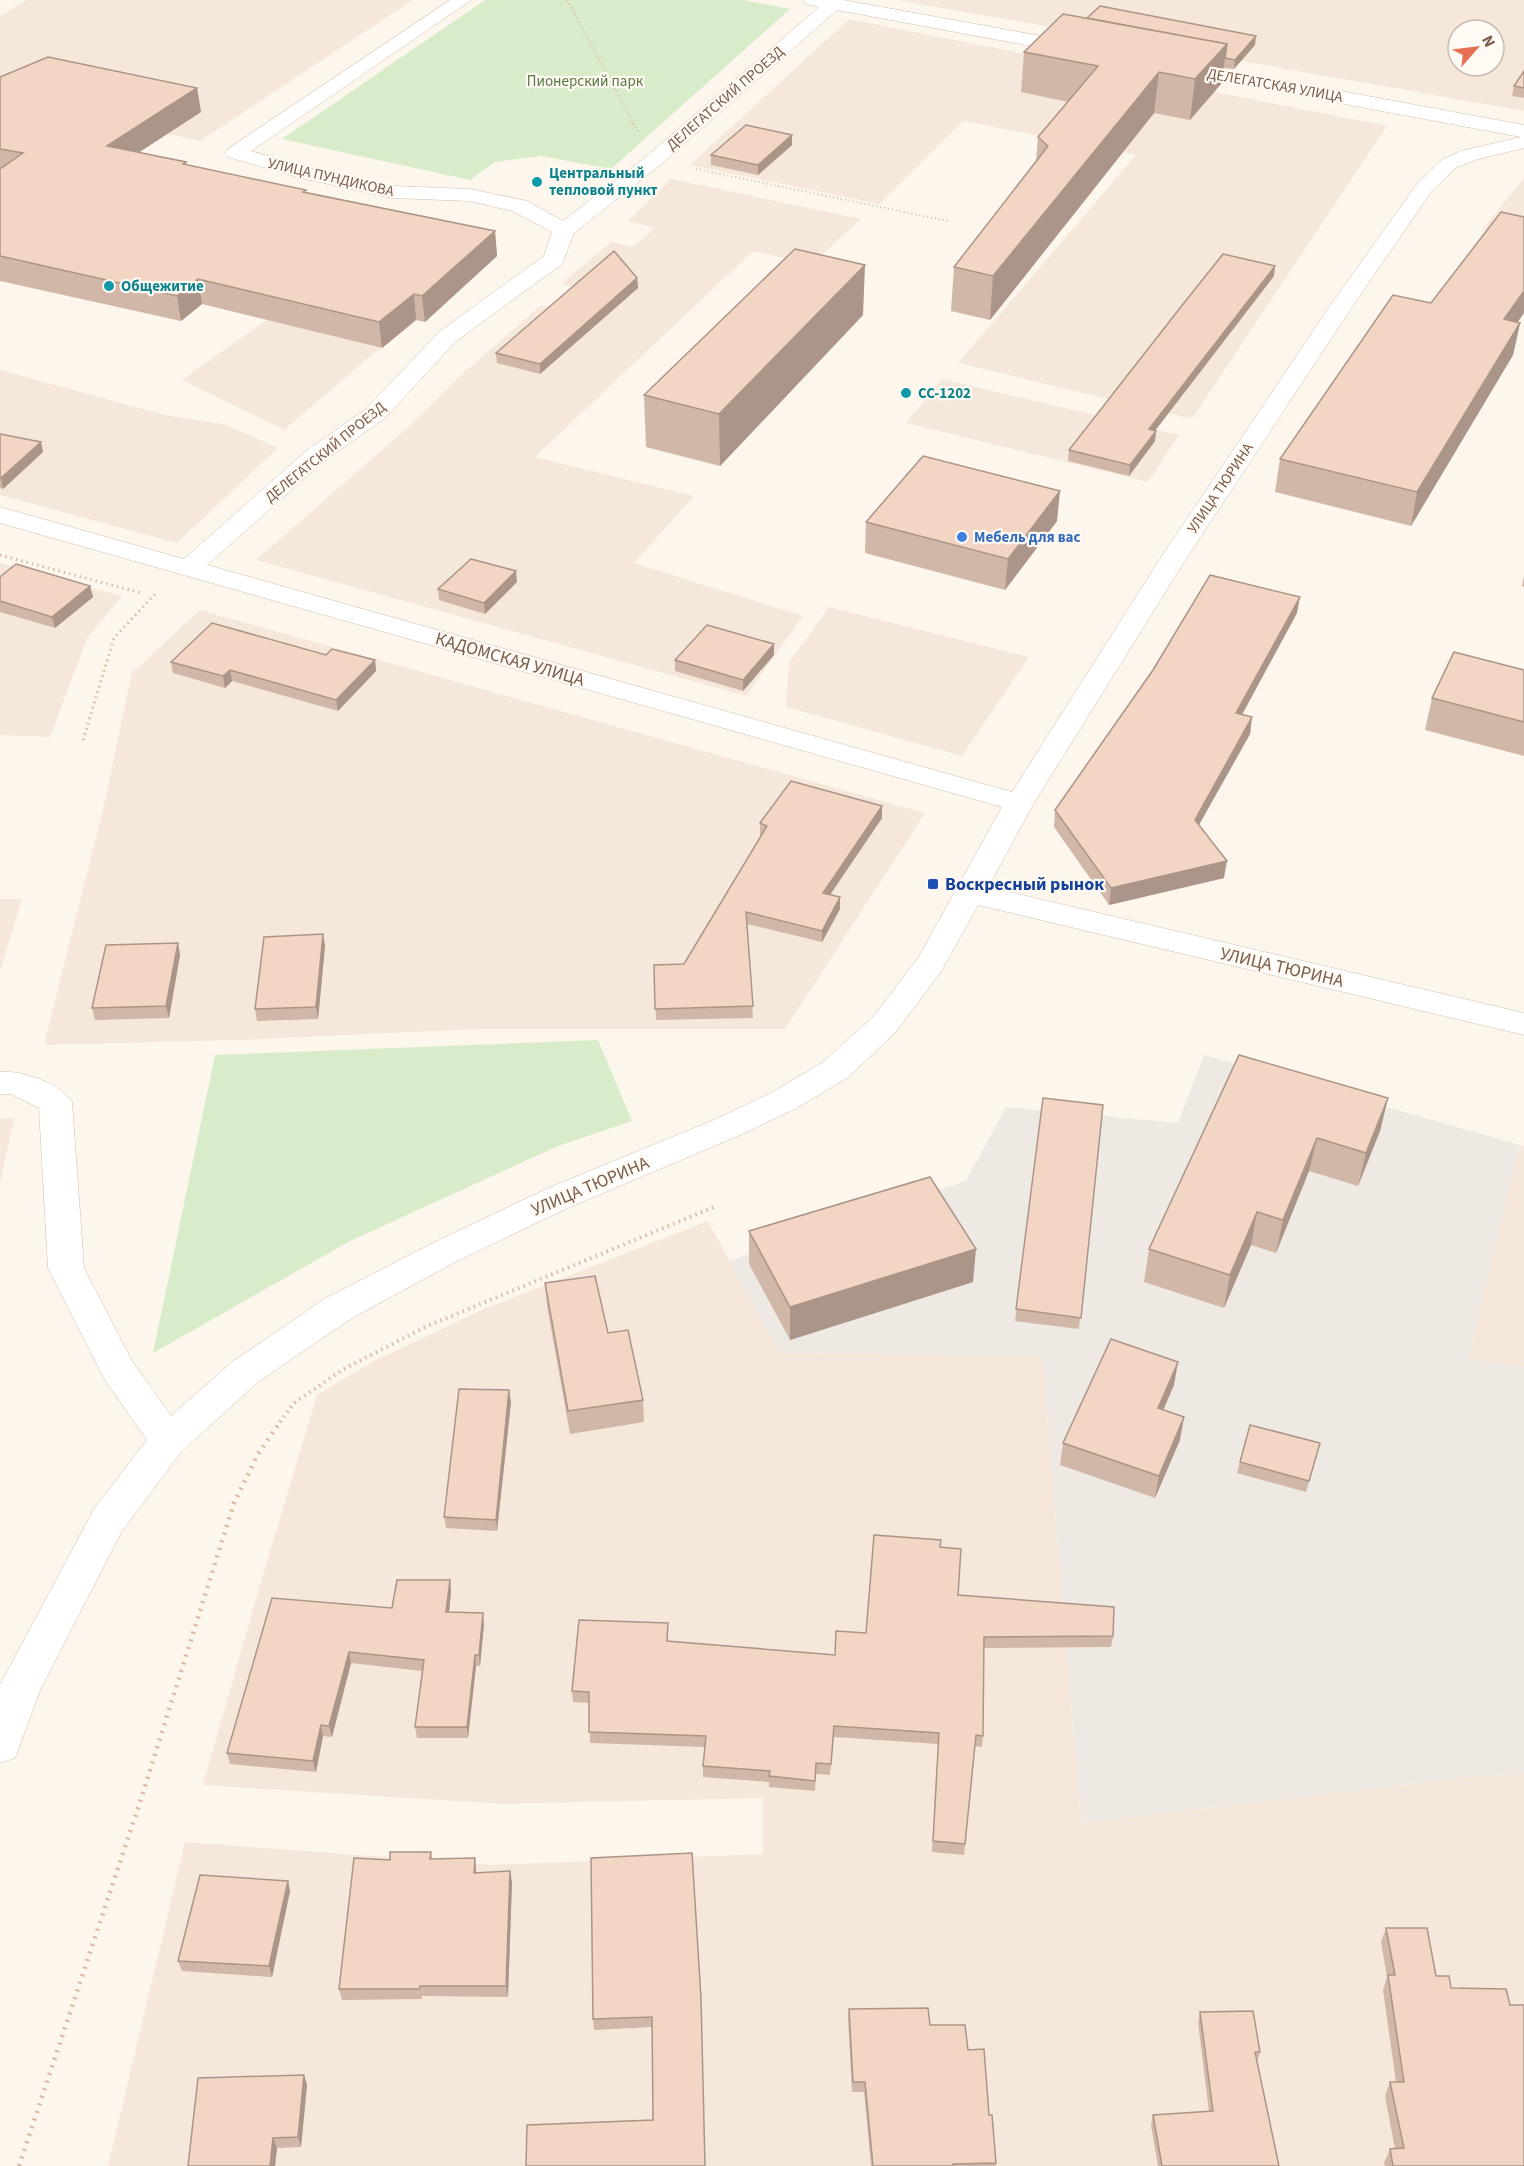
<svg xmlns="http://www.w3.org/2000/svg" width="1524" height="2166" font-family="'Source Sans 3',sans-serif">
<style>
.residential{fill:#f5e8da;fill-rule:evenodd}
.industrial{fill:#efe9e4}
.green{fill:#d8ecc9}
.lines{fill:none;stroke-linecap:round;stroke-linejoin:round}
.minor-casing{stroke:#d1beb0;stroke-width:1}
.path-far3{stroke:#d9b8a5;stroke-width:2;stroke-dasharray:1 3;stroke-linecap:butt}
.path-far2{stroke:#d9b8a5;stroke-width:3;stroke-dasharray:1.5 4;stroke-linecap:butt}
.path-far1{stroke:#d9b8a5;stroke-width:4;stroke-dasharray:1.5 4.5;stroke-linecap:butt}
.path{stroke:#d9b8a5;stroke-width:4.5;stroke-dasharray:2 6;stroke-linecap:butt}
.minor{fill:#fff;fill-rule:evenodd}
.wall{fill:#d1b7a8}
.shaded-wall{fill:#aa9588}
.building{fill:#f3d5c3;stroke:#aa9588;stroke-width:1.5}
.culture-dot{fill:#0f9aa8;stroke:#fffaf3;stroke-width:2}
.shop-dot{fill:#3f7fe0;stroke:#fffaf3;stroke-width:2}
.transit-dot{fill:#1a4fb4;stroke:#fffaf3;stroke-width:2}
.labels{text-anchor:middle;stroke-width:4.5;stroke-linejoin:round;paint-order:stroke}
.far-park-label{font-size:15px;fill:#537a41;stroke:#fffaf3}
.far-street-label{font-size:15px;fill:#7a5c4d;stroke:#fffaf3}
.far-culture-label{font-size:15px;font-weight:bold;fill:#0d838f;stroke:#fffaf3;text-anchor:start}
.far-shop-label{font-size:15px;font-weight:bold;fill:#366cbe;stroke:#fffaf3;text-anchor:start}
.street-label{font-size:18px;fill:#7a5c4d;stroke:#fffaf3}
.transit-label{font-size:18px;font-weight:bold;fill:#164399;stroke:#fffaf3;text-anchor:start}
</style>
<rect width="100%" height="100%" fill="#fdf6ec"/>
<g class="residential">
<polygon points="26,0 413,0 200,141 0,97 0,16"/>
<path d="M897,0H1524V111L1320,75ZM1458,30H1494V66H1458Z"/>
<polygon points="849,19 1387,126 1192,419 958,363 1136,155 963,121 879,204 690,165"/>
<polygon points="1524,178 1524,242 1491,235 1483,229"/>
<polygon points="671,179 861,219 812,264 753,251 535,457 694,496 634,563 803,616 746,696 256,560 406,429 459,377 541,305 559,309 582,289 561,284 611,242 633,247 655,228 628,221"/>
<polygon points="268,319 380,348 284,430 182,380"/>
<polygon points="0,370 165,415 224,424 278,448 177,543 0,495"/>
<polygon points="942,379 1179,435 1148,482 906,423"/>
<polygon points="0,563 122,596 87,638 50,737 0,735"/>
<polygon points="829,607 1029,657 962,756 786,707 789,663"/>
<polygon points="200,610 925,813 785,1029 479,1029 239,1040 44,1045 102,814 132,673"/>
<polygon points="0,899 22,899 0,971"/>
<polygon points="14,1118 0,1183 0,1119"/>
<polygon points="1520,1145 1524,1146 1524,1367 1468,1360"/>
<polygon points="708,1221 779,1353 1042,1355 1081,1823 1477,1776 1524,1773 1524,2166 108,2166 185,1842 492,1865 763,1854 763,1798 502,1804 203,1785 260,1585 317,1395 372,1362 484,1309"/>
</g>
<polygon class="industrial" points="1204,1055 1520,1145 1468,1360 1524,1367 1524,1773 1477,1776 1081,1823 1042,1356 779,1353 729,1261 966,1181 1006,1107 1178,1123"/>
<g class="green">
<polygon points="485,0 744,0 790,9 611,169 541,156 495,162 470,180 282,139"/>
<polygon points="598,1040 632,1121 558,1146 350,1241 153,1353 215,1055"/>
</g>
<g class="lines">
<g class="minor-casing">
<path id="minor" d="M450,0H471L251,151L312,169L392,186L470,189L527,201L563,221L646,157L819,7L806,4L804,0H843L1080,43L1087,45L1090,49L1087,53L1080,55L837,10L660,165L574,233L562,264L455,342L385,418L323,462L207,565L1012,792L1158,562L1332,303L1417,184L1443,159L1461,151L1521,137L1178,73L1171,71L1168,67L1171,63L1178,61L1524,125V148L1475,160L1457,167L1431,192L1354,304L1184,562L1034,803L988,887L1524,1013V1035L978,905L942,970L895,1033L847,1078L795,1109L740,1135L570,1207L459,1260L352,1318L258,1382L181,1452L122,1531L41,1688L15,1758L0,1763V1685L94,1509L147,1440L105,1380L48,1268L39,1108L11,1094H0V1072C21,1070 60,1083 72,1102L84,1268L132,1361L171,1416L232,1362L326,1298L435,1242L546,1189L716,1119L771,1093L823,1062L873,1017L918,958L1002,807L0,523V507L184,559L305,452L367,408L439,332L544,256L552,232L512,211L470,201L392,198L301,178L228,157L225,153L228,149Z"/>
</g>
<g class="path-far3">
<polyline points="567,0 638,132"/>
<polyline points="696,169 948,221"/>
</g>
<g class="path-far2">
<polyline points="0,555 141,593"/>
<polyline points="83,740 114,638 155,594"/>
</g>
<polyline class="path-far1" points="280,1422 294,1403 342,1370 425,1327 714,1207"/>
<polyline class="path" points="19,2166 140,1802 234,1503 258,1454 281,1421"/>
<use href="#minor" class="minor"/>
</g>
<g class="wall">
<polygon points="1255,45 1234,69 1223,68 1221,84 1190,120 1154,113 990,320 951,311 954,267 1036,161 1038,137 1068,102 1021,92 1024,52"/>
<polygon points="1524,71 1524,98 1512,96 1514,86"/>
<polygon points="0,77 197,88 201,112 139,152 186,162 187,165 306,192 495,231 497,256 425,322 416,320 382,348 202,304 181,321 0,281"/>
<polygon points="792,135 792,145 758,175 711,165 711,155"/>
<polygon points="1274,276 1155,430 1156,431 1155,441 1129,476 1068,461 1069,450"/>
<polygon points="637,278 638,288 540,374 497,363 496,353"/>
<polygon points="863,315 720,466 646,447 644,395"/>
<polygon points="1520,323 1513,355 1411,526 1275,492 1280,459"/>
<polygon points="0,434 41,442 43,452 3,489 0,488"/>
<polygon points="1057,521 1005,590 865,553 866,522"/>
<polygon points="1524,576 1524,587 1522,586"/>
<polygon points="0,577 90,586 93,597 55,628 0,612"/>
<polygon points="517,582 485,614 439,600 438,589"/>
<polygon points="1297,613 1242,715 1252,717 1250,734 1199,825 1224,878 1109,905 1054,827 1055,810"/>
<polygon points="326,655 375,660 376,671 338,711 232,681 225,688 173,673 171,662"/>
<polygon points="774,655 743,691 675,671 675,660"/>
<polygon points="1524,670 1524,756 1425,730 1432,698"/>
<polygon points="882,806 882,818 830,895 840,897 840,909 822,942 747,924 753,1018 656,1020 654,965 684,964 762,835 760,835 760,823"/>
<polygon points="323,934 325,946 318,1019 257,1021 255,1009"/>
<polygon points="178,943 180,955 169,1018 95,1020 92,1008"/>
<polygon points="1239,1055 1388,1098 1380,1131 1358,1186 1309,1171 1276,1253 1251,1245 1224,1308 1144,1282 1149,1249"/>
<polygon points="1043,1098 1103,1105 1079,1329 1015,1321"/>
<polygon points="749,1231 973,1282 790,1340 749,1264"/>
<polygon points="545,1283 608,1333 643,1400 644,1422 570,1434 547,1306"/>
<polygon points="1174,1385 1163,1410 1180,1440 1155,1498 1060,1465 1063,1443"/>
<polygon points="511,1402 497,1531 446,1528 444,1517"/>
<polygon points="1317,1455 1306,1492 1237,1473 1240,1462"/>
<polygon points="940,1547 958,1595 1113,1636 1111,1647 984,1648 983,1736 982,1747 975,1746 964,1855 932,1852 938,1744 834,1737 830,1775 816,1774 815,1791 769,1787 769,1782 703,1777 703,1766 705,1747 590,1743 589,1703 573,1702 572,1691 668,1623 668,1641 835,1655 866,1633"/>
<polygon points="450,1580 451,1591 449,1612 484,1624 480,1666 476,1666 468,1738 417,1738 415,1727 422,1671 351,1663 332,1737 323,1736 316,1772 230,1764 227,1753 392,1608"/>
<polygon points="431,1852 432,1859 476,1869 476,1873 512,1882 508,1997 422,1996 422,1999 342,2000 339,1989 390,1860"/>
<polygon points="692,1853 653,2120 652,2027 594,2030 593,2019"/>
<polygon points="288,1881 290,1891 272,1977 182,1971 178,1961"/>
<polygon points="1386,1928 1436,1976 1451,1988 1524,2166 1385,2166 1384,2163 1390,2149 1395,2149 1385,2096 1390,2082 1396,2082 1383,1990 1387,1977 1381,1942"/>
<polygon points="849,2009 930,2025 968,2050 989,2115 996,2166 871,2166 864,2092 852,2092 848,2019"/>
<polygon points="1200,2012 1260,2052 1257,2062 1279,2166 1158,2166 1151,2125 1153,2115 1209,2112 1198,2022"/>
<polygon points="304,2075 307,2085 301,2147 277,2148 275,2166 188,2166"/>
</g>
<g class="shaded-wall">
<polygon points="1256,36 1255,45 1234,69 1235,60"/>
<polygon points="1227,44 1221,84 1190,120 1195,79"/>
<polygon points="1159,72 1154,113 990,320 993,276"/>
<polygon points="197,88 201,112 112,170 107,146"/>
<polygon points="792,135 792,145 758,175 758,165"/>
<polygon points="495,231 497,256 425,322 422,296"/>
<polygon points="865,265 863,315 720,466 719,414"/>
<polygon points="1275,266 1274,276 1148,440 1149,429"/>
<polygon points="637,278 638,288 540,374 540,364"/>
<polygon points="198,279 202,304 181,321 177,296"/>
<polygon points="1524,291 1524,313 1497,352 1504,319"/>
<polygon points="414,294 416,320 382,348 379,322"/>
<polygon points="1520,323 1513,355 1411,526 1417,492"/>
<polygon points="1156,431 1155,441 1129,476 1130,465"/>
<polygon points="41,442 43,452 3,489 1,478"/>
<polygon points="1060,491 1057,521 1005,590 1008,559"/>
<polygon points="516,571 517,582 485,614 484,603"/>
<polygon points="90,586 93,597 55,628 52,617"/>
<polygon points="1300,597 1297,613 1234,729 1236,713"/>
<polygon points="774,644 774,655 743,691 743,680"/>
<polygon points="375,660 376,671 338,711 336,700"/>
<polygon points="230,670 232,681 225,688 223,676"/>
<polygon points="1252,717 1250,734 1192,837 1195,820"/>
<polygon points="882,806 882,818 823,905 823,893"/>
<polygon points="1227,861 1224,878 1109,905 1111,888"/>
<polygon points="840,897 840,909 822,942 822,931"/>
<polygon points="323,934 325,946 318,1019 316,1007"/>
<polygon points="178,943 180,955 169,1018 166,1006"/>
<polygon points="1388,1098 1380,1131 1358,1186 1366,1153"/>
<polygon points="1317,1138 1309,1171 1276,1253 1283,1220"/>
<polygon points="1257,1212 1251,1245 1224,1308 1230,1275"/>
<polygon points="976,1249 973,1282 790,1340 790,1307"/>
<polygon points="1178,1362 1174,1385 1154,1431 1158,1408"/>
<polygon points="509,1390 511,1402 497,1531 496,1520"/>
<polygon points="1184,1417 1180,1440 1155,1498 1159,1476"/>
<polygon points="450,1580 451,1591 448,1623 446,1612"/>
<polygon points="483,1613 484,1624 480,1666 479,1655"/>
<polygon points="349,1652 351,1663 332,1737 329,1726"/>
<polygon points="475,1655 476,1666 468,1738 467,1727"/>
<polygon points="321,1725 323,1736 316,1772 313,1761"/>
<polygon points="475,1858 476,1869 475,1884 474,1873"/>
<polygon points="510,1871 512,1882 508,1997 506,1986"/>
<polygon points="288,1881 290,1891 272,1977 269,1966"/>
<polygon points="304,2075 307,2085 301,2147 298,2137"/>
<polygon points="273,2138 277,2148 275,2166 270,2166"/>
</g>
<g class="building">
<polygon points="1100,6 1256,36 1235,60 1225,58 1227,44 1087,18"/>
<polygon points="1063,14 1227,44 1195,79 1159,72 993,276 954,267 1048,146 1038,137 1098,66 1024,52"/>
<polygon points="48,57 197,88 107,146 186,162 183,164 306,190 303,192 495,231 422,296 414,294 379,322 198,279 177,296 0,256 0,169 23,153 0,149 0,77"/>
<polygon points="1524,71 1524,88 1514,86"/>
<polygon points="746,125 792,135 758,165 711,155"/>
<polygon points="1501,212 1524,217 1524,291 1504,319 1520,323 1417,492 1280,459 1393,295 1431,303"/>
<polygon points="795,249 865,265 719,414 644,395"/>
<polygon points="614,251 637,278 540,364 496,353"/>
<polygon points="1223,254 1275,266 1149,429 1156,431 1130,465 1069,450 1180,308"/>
<polygon points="0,434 41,442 1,478 0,478"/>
<polygon points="923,456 1060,491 1008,559 866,522"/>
<polygon points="471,559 516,571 484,603 438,589"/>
<polygon points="16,564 90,586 52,617 0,601 0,577"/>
<polygon points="1210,575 1300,597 1236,713 1252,717 1195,820 1227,861 1111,888 1055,810 1153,670"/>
<polygon points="212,623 326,655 332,649 375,660 336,700 230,670 223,676 171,662"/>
<polygon points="707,625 774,644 743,680 675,660"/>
<polygon points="1454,652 1524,670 1524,722 1432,698"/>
<polygon points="791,781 882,806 823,893 840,897 822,931 746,912 753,1006 655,1009 654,965 684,964 767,826 760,823"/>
<polygon points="323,934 316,1007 255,1009 264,937"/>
<polygon points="178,943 166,1006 92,1008 106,945"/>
<polygon points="1239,1055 1388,1098 1366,1153 1317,1138 1283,1220 1257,1212 1230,1275 1149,1249"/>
<polygon points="1043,1098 1103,1105 1081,1318 1016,1309"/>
<polygon points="930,1177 976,1249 790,1307 749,1231"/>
<polygon points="595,1276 608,1333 628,1330 643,1400 568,1411 545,1283"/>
<polygon points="1111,1339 1178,1362 1158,1408 1184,1417 1159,1476 1063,1443"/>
<polygon points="459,1389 509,1390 496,1520 444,1517"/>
<polygon points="1250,1425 1320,1443 1309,1481 1240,1462"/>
<polygon points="874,1535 941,1540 940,1547 961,1549 958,1595 1114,1607 1113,1636 984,1637 983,1736 976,1735 965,1844 933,1841 939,1733 834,1726 831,1764 816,1763 815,1781 769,1776 770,1771 703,1766 706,1736 589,1732 589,1692 572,1691 579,1620 668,1623 667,1641 835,1655 836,1631 866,1633"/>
<polygon points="397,1580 450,1580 446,1612 483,1613 479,1655 475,1655 467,1727 415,1727 424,1660 349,1652 329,1726 321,1725 313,1761 227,1753 272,1598 392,1608"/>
<polygon points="390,1852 431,1852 430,1859 475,1858 474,1873 510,1871 506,1986 420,1986 419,1989 339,1989 354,1858 390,1860"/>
<polygon points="692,1853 701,1998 705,2166 526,2166 527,2125 653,2120 652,2017 593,2019 591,1858"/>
<polygon points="200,1875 288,1881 269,1966 178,1961"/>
<polygon points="1386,1928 1427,1928 1436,1976 1449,1976 1451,1988 1506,1989 1510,2005 1524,2005 1524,2166 1393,2166 1390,2149 1404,2148 1390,2082 1404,2082 1388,1975 1395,1975"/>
<polygon points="928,2008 930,2025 965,2025 968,2050 984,2049 989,2115 992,2115 996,2163 953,2164 953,2166 873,2166 865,2082 853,2082 849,2009"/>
<polygon points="1253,2011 1260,2052 1255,2052 1279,2166 1162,2166 1153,2115 1213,2111 1200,2012"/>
<polygon points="304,2075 298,2137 273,2138 270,2166 188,2166 198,2078"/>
</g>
<g class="culture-dot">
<circle cx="537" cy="182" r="6"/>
<circle cx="109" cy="286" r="6"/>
<circle cx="906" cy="393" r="6"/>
</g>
<circle class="shop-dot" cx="962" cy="537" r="6"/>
<rect class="transit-dot" x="927" y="878" width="12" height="12" rx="3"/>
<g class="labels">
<g class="far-park-label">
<text x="585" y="86">Пионерский парк</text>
</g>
<g class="far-street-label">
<text transform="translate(1275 85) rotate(10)" y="5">ДЕЛЕГАТСКАЯ УЛИЦА</text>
<text transform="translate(725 98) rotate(-41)" y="5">ДЕЛЕГАТСКИЙ ПРОЕЗД</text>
<text transform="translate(331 177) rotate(13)" y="5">УЛИЦА ПУНДИКОВА</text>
<text transform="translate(325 452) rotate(-39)" y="5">ДЕЛЕГАТСКИЙ ПРОЕЗД</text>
<text transform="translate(1220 488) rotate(-56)" y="5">УЛИЦА ТЮРИНА</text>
</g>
<g class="far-culture-label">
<text x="549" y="178">Центральный<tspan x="549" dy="17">тепловой пункт</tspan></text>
<text x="121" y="291">Общежитие</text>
<text x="918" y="398">СС-1202</text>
</g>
<g class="far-shop-label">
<text x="974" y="542">Мебель для вас</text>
</g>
<g class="street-label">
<text transform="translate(510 659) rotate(16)" y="6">КАДОМСКАЯ УЛИЦА</text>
<text transform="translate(1282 967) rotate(13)" y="6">УЛИЦА ТЮРИНА</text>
<text transform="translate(590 1186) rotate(-23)" y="6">УЛИЦА ТЮРИНА</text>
</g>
<g class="transit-label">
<text x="945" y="890">Воскресный рынок</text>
</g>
</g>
<g transform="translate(1476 48) rotate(62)"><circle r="28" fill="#fffaf3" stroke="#cabbb1" stroke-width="1.5"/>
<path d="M0-4.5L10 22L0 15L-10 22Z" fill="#e76f51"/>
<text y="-9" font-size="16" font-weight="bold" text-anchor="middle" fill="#7a5c4d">N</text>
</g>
</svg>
